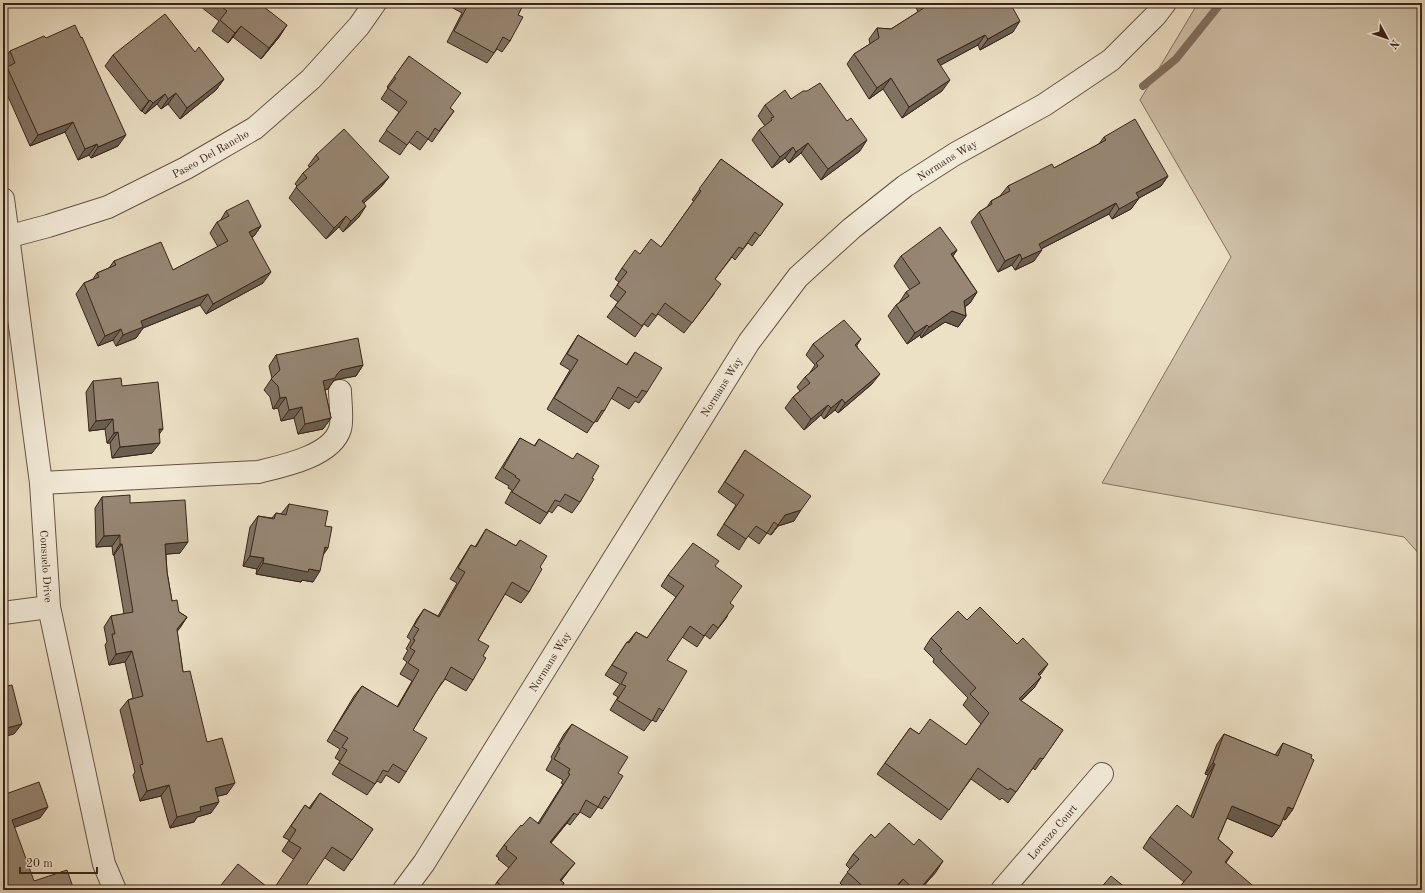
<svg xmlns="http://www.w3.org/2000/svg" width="1425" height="893" font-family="'Old Standard TT',serif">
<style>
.green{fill:#cec0a8;stroke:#847261}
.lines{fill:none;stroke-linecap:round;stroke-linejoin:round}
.stream{stroke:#806e5e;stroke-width:8}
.minor-casing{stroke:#665345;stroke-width:24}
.minor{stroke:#f3ebd9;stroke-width:22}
.wall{fill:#817363;stroke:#39241a}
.shaded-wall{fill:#695e50;stroke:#39241a}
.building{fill:#968673;stroke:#39241a}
.labels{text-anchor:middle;stroke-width:3;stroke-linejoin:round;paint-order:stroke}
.street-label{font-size:11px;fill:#39241a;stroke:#f3ebd9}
</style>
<rect width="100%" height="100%" fill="#ece0c5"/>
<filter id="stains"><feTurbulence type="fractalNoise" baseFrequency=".005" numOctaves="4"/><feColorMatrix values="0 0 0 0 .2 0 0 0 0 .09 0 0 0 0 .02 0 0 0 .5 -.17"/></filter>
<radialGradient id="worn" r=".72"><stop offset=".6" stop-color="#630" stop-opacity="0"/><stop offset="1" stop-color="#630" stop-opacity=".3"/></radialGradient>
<polygon class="green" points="1198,3 1422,3 1422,557 1404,537 1102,483 1231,257 1140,100"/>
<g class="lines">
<polyline class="stream" points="1143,86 1176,59 1221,3"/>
<g class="minor-casing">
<g id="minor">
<path id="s1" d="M3,199L41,483L49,607L104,864L115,890"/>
<path id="s2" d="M3,238L48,226L108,207L186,168L255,128L311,79L359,26L375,3"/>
<path d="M41,483L258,472C283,466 332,456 340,429C343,421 340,400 340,391"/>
<polyline points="3,613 49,607"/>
<path id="s3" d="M404,890L424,863L749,342L798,277L852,228L905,186L955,154L1044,105L1111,60L1155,16L1165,3"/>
<path id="s4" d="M1002,890L1102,774"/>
</g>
</g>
<use href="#minor" class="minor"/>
</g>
<g class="wall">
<polygon points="196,3 259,3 280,36 261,59 233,37 228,43 212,31 219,21"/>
<polygon points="444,3 524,3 518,15 510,41 502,52 497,49 487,63 447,42 462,13"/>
<polygon points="914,3 1010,3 1013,32 980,50 978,45 940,65 942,91 902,118 883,89 869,99 847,64 854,54 870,44 869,39 877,28 891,29 918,12"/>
<polygon points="46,38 118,146 91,158 89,155 78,160 65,132 30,146 3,85 3,73 6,69 3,63 3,61 10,51"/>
<polygon points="195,52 224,79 216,90 180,119 168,104 161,109 157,104 145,114 142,111 141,111 105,66 113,55"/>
<polygon points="409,56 450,108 454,111 432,142 428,139 420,150 409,142 400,155 379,141 399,112 381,99 388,88 387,87"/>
<polygon points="791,99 860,151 821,180 801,153 789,163 785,158 772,168 752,140 759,130 765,126 758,116 765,105"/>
<polygon points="1104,137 1168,176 1161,186 1139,198 1131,209 1112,219 1109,214 1041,249 1034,261 1015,270 1012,265 998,272 971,222 979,212 987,207 991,201 1000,196 1008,186 1054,168 1099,144"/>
<polygon points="316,155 389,177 381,187 364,203 359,217 343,232 339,227 326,239 289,198 297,186 295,184 303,173 310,167 308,166"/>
<polygon points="721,159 783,204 752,246 748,243 735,260 732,257 715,279 714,294 684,333 658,314 648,327 644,324 635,337 607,317 618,302 610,296 619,282 615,279 622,268 640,254 661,247 694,201 692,200"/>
<polygon points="226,211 261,226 254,236 252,237 263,283 206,314 200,305 143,328 136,338 116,346 113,340 98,346 76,294 84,283 93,279 97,273 109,268 114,261 173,270 218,247 210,233 217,222 220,221"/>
<polygon points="957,250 953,256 977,292 970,303 965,307 966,316 958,327 945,322 921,338 920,335 907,344 888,316 896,305 899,303 906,292 910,290 894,266 901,256"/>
<polygon points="578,335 626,365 635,352 647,392 639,403 635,401 629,409 611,398 604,411 597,422 595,421 587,433 547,409 570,370 560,364 571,346"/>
<polygon points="813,344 857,346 872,384 838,413 835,410 824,419 821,415 804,430 785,408 793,397 800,391 797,387 805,377 809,374 815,365 806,355"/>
<polygon points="276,355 363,365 356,376 334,380 328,389 325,390 331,418 323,429 298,434 294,418 281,421 278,408 273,409 270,397 264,390 272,378 269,366"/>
<polygon points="93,381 122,386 159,434 152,453 112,458 110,443 107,443 105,429 89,431 86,392"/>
<polygon points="520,438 534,446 539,439 592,478 580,502 572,513 558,505 552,513 549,511 540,524 505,503 512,490 508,488 509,486 495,478 513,449"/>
<polygon points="745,450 794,521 778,526 771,535 767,533 759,544 748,536 739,550 717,535 736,505 718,492"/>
<polygon points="102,497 130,503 180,553 166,554 167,572 172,601 179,612 187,617 177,631 183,672 207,742 227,794 217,796 211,813 197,817 194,822 170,828 161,796 140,801 133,775 135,772 120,710 128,700 133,698 125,662 109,665 105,645 107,642 104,627 111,616 124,614 114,555 113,555 112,546 96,547 95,508"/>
<polygon points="289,504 325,526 323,555 313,582 302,580 301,582 256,574 257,569 243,566 250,527 258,516 272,518 276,513 281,514"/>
<polygon points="486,529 516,546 520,540 540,567 529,592 521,603 505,594 478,640 483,656 473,680 466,691 445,679 435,693 413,730 406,772 399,783 386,775 381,783 377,781 367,795 332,774 340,761 335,758 340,749 327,741 354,696 362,686 397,707 412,681 400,674 407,662 403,659 408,650 406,649 411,640 407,637 417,619 424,609 438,616 457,583 450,579 464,556 471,545 475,547"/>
<polygon points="715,566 730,603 727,617 710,639 705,635 697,647 682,637 667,660 663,711 656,722 652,720 644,731 610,710 618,697 613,694 620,684 605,675 627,642 628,642 636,632 647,638 676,597 661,586 668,575"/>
<polygon points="967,620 1041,674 1039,676 1041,677 1034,688 1021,701 1063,730 1035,770 1033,768 1008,803 1002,798 1000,800 971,779 941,820 877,774 910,728 919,734 966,745 981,724 963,705 968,698 933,662 934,659 924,649 931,638"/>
<polygon points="572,724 618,773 609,799 602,809 598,807 590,818 580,812 570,825 567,823 551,843 567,873 561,881 564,883 560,890 492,890 497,882 509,868 498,859 499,858 496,856 504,845 522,826 538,823 563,784 561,783 563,780 546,770 552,759 551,757 564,734"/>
<polygon points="1224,734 1275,755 1283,743 1293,809 1285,820 1283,819 1280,826 1272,837 1227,818 1218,839 1233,852 1226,863 1184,882 1143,848 1150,837 1191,816 1208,775 1205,774 1217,744"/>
<polygon points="320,793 373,829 344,871 325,858 293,859 282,851 289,840 283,837 305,805 309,808"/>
<polygon points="875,838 936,872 920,890 847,890 840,883 850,869 846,865 853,854"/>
</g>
<g class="shaded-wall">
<polygon points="1020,21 1013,32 980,50 988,39"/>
<polygon points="287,25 280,36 261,59 269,48"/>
<polygon points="241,26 233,37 228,43 235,33"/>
<polygon points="985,35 978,45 930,71 937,60"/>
<polygon points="891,78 883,89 869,99 877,88"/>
<polygon points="224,79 216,90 180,119 187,108"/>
<polygon points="950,80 942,91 902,118 909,107"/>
<polygon points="176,93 168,104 161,109 168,99"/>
<polygon points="165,94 157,104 145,114 153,103"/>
<polygon points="150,100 142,111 141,111 149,101"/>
<polygon points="73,122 65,132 30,146 38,135"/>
<polygon points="126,135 118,146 91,158 98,147"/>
<polygon points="867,140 860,151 821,180 828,169"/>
<polygon points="808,143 801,153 789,163 796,152"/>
<polygon points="97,144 89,155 78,160 85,149"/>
<polygon points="793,147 785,158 772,168 780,157"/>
<polygon points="1168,176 1161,186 1139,198 1131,209 1112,219 1119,209 1136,193"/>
<polygon points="389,177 381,187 354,212 362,201"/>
<polygon points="1116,203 1109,214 1031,254 1039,244"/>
<polygon points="366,206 359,217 343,232 351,221"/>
<polygon points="346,216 339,227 326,239 334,228"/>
<polygon points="261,226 254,236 242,243 249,232"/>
<polygon points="957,250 949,261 951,254"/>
<polygon points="1042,250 1034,261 1015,270 1022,259"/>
<polygon points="1020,254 1012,265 998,272 1005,261"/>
<polygon points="271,272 263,283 206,314 213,304"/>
<polygon points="977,292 970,303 957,312 964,301"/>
<polygon points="208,294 200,305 143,328 136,338 116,346 123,335 141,321"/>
<polygon points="952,311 966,316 958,327 945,322 921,338 929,327"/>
<polygon points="927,325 920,335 907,344 915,333"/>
<polygon points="121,329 113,340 98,346 105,336"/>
<polygon points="861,339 854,350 855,345"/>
<polygon points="363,365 356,376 334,380 328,389 316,392 323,381 337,374 341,370"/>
<polygon points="880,374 872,384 838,413 845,403"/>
<polygon points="286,397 278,408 273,409 280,398"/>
<polygon points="842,399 835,410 824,419 831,408"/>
<polygon points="828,405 821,415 804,430 811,419"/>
<polygon points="302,407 294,418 281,421 289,410"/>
<polygon points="331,418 323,429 298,434 305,424"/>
<polygon points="113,419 105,429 89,431 96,421"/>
<polygon points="159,429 163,429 155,440"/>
<polygon points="118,432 110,443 107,443 114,433"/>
<polygon points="160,443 152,453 112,458 120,447"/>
<polygon points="801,510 794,521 778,526 771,535 785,515"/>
<polygon points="120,535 112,546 96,547 104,536"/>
<polygon points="188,542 180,553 158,555 165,544"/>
<polygon points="120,544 122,544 114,555 113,555"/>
<polygon points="325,547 328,548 321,558"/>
<polygon points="250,556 264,558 257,569 243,566"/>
<polygon points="263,563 309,569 320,571 313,582 302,580 301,582 256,574"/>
<polygon points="187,617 180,628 170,640 177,629"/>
<polygon points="132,651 125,662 109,665 116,654"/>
<polygon points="1048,664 1041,674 1030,684 1038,674"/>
<polygon points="1041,677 1034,688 1011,710 1019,699"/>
<polygon points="22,724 14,734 3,737 3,729"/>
<polygon points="1213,763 1215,764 1208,775 1205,774"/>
<polygon points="235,783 227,794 207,799 215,788"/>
<polygon points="169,785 161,796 140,801 147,791"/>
<polygon points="219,802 211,813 197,817 194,822 170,828 177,817 200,807"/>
<polygon points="1232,806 1280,826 1272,837 1224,817"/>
<polygon points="48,807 40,818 5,831 12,820"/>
<polygon points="1288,807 1293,809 1285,820 1280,818"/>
<polygon points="574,813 567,823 542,853 550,842"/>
<polygon points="943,861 936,872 920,890 919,890"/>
<polygon points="575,863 567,873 553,890 560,880"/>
<polygon points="903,879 895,890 893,890"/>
</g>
<g class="building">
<polygon points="217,3 259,3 287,25 269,48 241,26 235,33 220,20 227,11"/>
<polygon points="469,3 524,3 518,15 523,17 510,41 503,37 494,53 454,31"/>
<polygon points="926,3 1010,3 1020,21 988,39 985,35 937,60 950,80 909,107 891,78 877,88 854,54 879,38 877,28 891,29 927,6"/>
<polygon points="165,14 195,52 199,47 224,79 187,108 176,93 168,99 165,94 153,103 150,100 149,101 113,55"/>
<polygon points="75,25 81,38 82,37 126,135 98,147 97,144 85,149 73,122 38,135 7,67 15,63 10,51 44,36 46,38"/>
<polygon points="409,56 461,93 450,108 454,111 439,131 435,128 428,139 417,131 407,145 386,130 407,102 388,88 396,78 394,77"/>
<polygon points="820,83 847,121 851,118 867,140 828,169 808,143 796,152 793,147 780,157 759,130 772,120 771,118 774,117 765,105 785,90 791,99 803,91 807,91"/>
<polygon points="1135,119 1168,176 1136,193 1139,198 1119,209 1116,203 1039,244 1042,250 1022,259 1020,254 1005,261 979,212 992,204 991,201 1010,191 1008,186 1052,164 1054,168 1106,140 1104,137"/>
<polygon points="344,129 389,177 362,201 366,206 351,221 346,216 334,228 296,187 307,178 303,173 319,159 316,155"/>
<polygon points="721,159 783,204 760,236 755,232 743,249 739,247 715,279 721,284 692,323 665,303 656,316 652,313 642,326 615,306 626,292 617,285 627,272 622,268 635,250 640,254 651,239 661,247 701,191 699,189"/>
<polygon points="248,200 261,226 249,232 271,272 213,304 208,294 141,321 143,327 123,335 121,329 105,336 84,283 99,277 97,273 116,265 114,261 161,242 173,270 228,241 217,222 229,216 226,211"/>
<polygon points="940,227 957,250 951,254 977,292 964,301 966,316 952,311 929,327 927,325 915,333 896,305 909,296 906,292 920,283 901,256"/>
<polygon points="844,320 861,339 855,345 880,374 845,403 842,399 831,408 828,405 811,419 793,397 810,383 805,377 818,366 816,363 824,356 813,344"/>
<polygon points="578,335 627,365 635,352 662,368 647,392 642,390 637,398 618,387 604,411 602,410 594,423 554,398 578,360 567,354"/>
<polygon points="358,338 363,365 341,370 337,374 335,378 323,381 331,418 305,424 302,407 289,410 286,397 280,398 278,386 271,379 280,370 276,355"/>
<polygon points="121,378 122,386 158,382 163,429 159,429 160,443 120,447 118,432 114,433 113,419 96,421 93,381"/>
<polygon points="520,438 535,446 539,439 573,459 577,453 599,466 592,478 594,479 580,502 565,494 560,502 555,500 547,513 512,492 520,480 515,477 516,476 503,468"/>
<polygon points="745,450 811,496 801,510 785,515 778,525 774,522 767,533 756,526 746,539 724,524 744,495 725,482"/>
<polygon points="130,495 130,503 185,500 188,542 165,544 167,572 172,601 177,600 179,612 187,617 177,629 183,672 190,671 207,742 222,738 235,783 215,788 219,802 200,807 201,811 177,817 169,785 147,791 140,765 143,764 128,700 143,696 132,651 116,654 112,634 115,634 111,616 133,612 122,544 120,544 120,535 104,536 102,497"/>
<polygon points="289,504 328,511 325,526 332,527 328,548 325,547 320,571 309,569 308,572 263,563 264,558 250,556 258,516 274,519 276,513 286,515"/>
<polygon points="486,529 516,546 520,540 547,556 540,567 542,569 529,592 512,582 478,640 489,646 483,656 486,658 473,680 451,667 443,682 442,682 413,730 427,738 406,772 393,764 388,772 383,770 375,784 339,763 347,750 342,747 348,738 334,730 362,686 398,707 419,670 408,663 415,651 410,648 415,640 413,639 419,629 414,626 424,609 439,617 465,572 458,568 471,545 476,547"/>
<polygon points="693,543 719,561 715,566 742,586 730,603 734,606 718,628 713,624 704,636 690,626 667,660 687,671 663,711 659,708 652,721 617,700 626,686 621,684 627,673 612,665 627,642 629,643 636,632 647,638 684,586 668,575"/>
<polygon points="980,607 1017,644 1023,638 1048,664 1038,674 1041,677 1019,699 1063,730 1043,759 1040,758 1016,792 1010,788 1008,790 978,768 949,810 885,763 910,728 919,734 930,719 966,745 989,713 970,694 976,688 940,651 942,649 931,638 958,611 967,620"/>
<polygon points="12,685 22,724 3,729 3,687"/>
<polygon points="572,724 628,757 618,773 623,776 609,799 604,796 598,807 586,800 578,815 574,813 550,842 575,863 560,880 564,883 559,890 506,890 497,882 517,858 506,849 507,847 504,845 521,825 522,826 530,817 539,824 570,774 568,773 570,769 554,759 560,748 558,747"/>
<polygon points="1224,734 1278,756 1283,743 1312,755 1311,758 1314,760 1293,809 1288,807 1280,826 1232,806 1218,839 1233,852 1225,862 1258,890 1177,890 1192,872 1150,837 1177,805 1193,818 1215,764 1213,763"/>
<polygon points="39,782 48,807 12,820 34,881 67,870 74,890 3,890 3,795"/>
<polygon points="320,793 373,829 352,860 332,847 330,850 303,890 273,890 301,848 289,841 296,830 291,826 305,805 310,809"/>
<polygon points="889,823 914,845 919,839 943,861 919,890 915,890 903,879 893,890 867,890 847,872 859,859 853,854 871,834 875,838"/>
<polygon points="238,864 271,890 217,890"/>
<polygon points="1111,876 1126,888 1128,886 1132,890 1099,890"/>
<polygon points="1087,886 1092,890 1083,890"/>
</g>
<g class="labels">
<g class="street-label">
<text dy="4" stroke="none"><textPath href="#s2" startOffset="225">Paseo Del Rancho</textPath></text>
<text dy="4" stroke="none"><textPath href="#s3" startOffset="919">Normans Way</textPath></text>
<text dy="4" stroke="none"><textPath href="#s3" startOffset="595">Normans Way</textPath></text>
<text dy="4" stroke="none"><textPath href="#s1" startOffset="370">Consuelo Drive</textPath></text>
<text dy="4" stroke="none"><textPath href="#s3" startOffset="271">Normans Way</textPath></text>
<text dy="4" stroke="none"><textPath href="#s4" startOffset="77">Lorenzo Court</textPath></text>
</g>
</g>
<rect width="1425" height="893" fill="none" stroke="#ece0c5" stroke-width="16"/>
<rect x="4" y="4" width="1417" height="885" fill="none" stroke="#39241a" stroke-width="2"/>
<rect x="8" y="8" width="1409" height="877" fill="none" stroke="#39241a"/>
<g transform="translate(1387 38) rotate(130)" stroke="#f3ebd9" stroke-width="3" paint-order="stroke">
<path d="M0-3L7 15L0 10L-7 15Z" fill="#39241a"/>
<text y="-6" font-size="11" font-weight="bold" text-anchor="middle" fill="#39241a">N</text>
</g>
<path d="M20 867v6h77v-6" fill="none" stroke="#39241a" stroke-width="2"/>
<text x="26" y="867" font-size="12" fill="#39241a" stroke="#f3ebd9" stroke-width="3" paint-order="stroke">20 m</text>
<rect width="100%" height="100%" filter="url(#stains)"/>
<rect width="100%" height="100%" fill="url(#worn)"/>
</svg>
